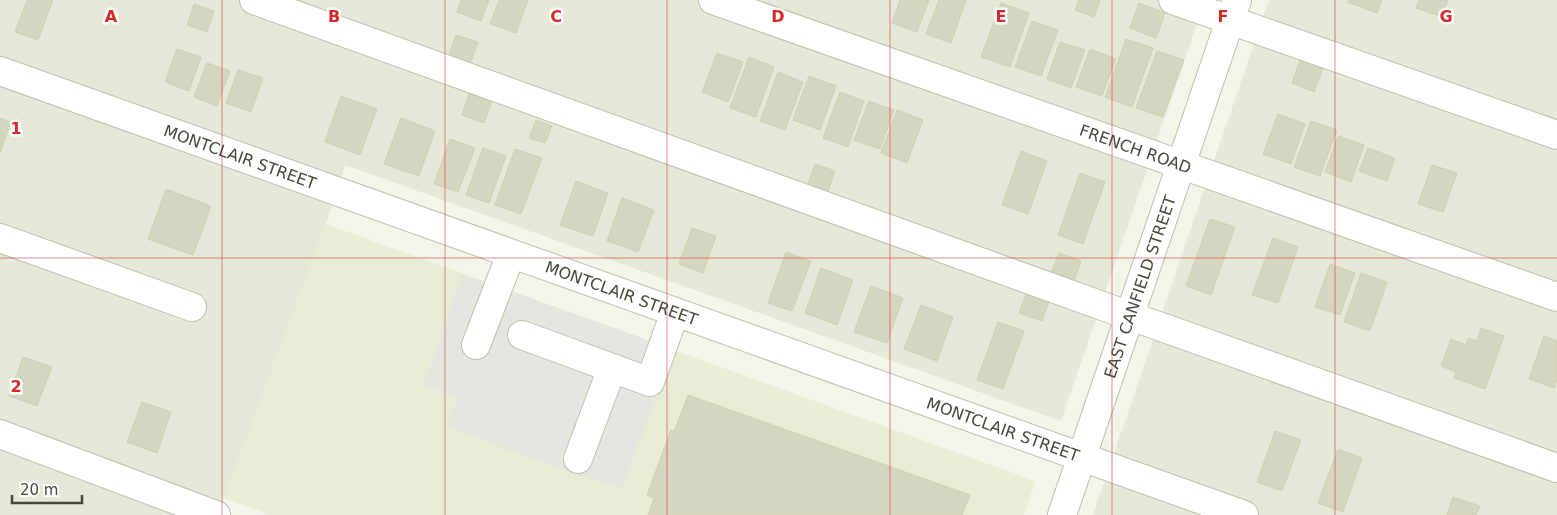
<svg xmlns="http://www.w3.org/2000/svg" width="1557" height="515" font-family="'DejaVu Sans',sans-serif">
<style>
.residential{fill:#e6e8d8}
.education{fill:#e9edd5}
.parking{fill:#e6e6e1}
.building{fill:#d5d6c0;stroke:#cfd0b3}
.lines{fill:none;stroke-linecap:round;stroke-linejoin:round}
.minor-casing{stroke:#bec0ad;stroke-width:30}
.minor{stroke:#fff;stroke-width:28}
.grid{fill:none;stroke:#d62828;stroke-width:1;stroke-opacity:0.55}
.labels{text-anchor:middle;stroke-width:5;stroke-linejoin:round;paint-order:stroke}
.street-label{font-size:16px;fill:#474838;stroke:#fff}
.grid-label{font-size:16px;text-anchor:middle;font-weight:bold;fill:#d62828;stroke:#fff;stroke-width:5;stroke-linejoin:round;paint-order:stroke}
</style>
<rect width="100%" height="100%" fill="#f3f4ea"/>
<g class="residential">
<polygon points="0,0 1205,0 1061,421 345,165 326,224 218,515 0,515"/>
<polygon points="1269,0 1557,0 1557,515 1093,515"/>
</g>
<polygon class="education" points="326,224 1035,481 1024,515 270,515 224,498"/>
<polygon class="parking" points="463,274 673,349 622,490 446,428 457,398 423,386"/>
<g class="building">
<polygon points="27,0 53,0 38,40 15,32"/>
<polygon points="461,0 489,0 481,21 457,12"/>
<polygon points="499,0 528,0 516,33 490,24"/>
<polygon points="900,0 929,0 917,32 892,23"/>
<polygon points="939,0 966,0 951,43 926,34"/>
<polygon points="1079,0 1100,0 1094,17 1075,10"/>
<polygon points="1349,0 1382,0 1377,13 1348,2"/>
<polygon points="1419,0 1448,0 1442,17 1416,8"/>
<polygon points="1001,3 1029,13 1010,67 981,57"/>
<polygon points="1139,3 1165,13 1156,38 1130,28"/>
<polygon points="194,4 214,11 207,32 187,25"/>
<polygon points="1032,21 1058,30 1041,76 1015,67"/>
<polygon points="456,35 478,42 469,67 447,59"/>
<polygon points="1126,39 1153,48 1132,107 1105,97"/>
<polygon points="1060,42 1085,50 1071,88 1047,79"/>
<polygon points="177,49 201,57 189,91 165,82"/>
<polygon points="1090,49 1116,59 1102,96 1076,87"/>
<polygon points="1157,51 1184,60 1163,117 1136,108"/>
<polygon points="717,53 743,62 728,102 702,92"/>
<polygon points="749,57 774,67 756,117 730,108"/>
<polygon points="1300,59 1323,68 1314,92 1292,83"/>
<polygon points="207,63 230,71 217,106 194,97"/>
<polygon points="238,70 263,78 251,112 226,103"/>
<polygon points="778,72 803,82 785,130 760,121"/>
<polygon points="809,76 836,86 820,130 793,120"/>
<polygon points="470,91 493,99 484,123 462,115"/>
<polygon points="840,92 864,101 848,147 823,138"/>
<polygon points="341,96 377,109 360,155 325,142"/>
<polygon points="869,101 894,110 880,149 854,140"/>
<polygon points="897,110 923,120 907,163 881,153"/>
<polygon points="1278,114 1305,124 1291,164 1263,154"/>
<polygon points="0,118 11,122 0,153"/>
<polygon points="401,118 435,131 419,176 384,164"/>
<polygon points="536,120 552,126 545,143 529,138"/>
<polygon points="1311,121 1337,130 1320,176 1294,167"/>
<polygon points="1338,136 1364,145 1351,182 1325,172"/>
<polygon points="450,139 475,148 458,192 434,184"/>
<polygon points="483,148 506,156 489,203 466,195"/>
<polygon points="1368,148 1395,158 1387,181 1359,171"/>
<polygon points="515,149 542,158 521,214 495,205"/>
<polygon points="1021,151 1047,161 1028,214 1002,205"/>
<polygon points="815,164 835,171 827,194 807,187"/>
<polygon points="1432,165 1457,173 1443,212 1418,204"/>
<polygon points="1080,173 1105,182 1083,244 1058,235"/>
<polygon points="576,181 608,193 593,236 560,225"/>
<polygon points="166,189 211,206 193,255 148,239"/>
<polygon points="622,198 654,210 638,252 607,241"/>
<polygon points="1210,219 1235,227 1211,295 1186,286"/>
<polygon points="692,228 716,236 703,273 679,264"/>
<polygon points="1273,238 1298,247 1278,303 1252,295"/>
<polygon points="786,252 811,261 792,311 768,303"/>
<polygon points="1059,253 1081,261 1073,284 1050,276"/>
<polygon points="1330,264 1355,273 1340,315 1315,307"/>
<polygon points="821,268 853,280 837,325 805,313"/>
<polygon points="1361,273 1387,282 1370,331 1344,322"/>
<polygon points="871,286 903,298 887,343 854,332"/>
<polygon points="1028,290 1050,298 1042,321 1019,313"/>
<polygon points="921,305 953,317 937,361 904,349"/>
<polygon points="998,322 1024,331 1003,389 977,380"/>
<polygon points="1481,328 1504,336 1485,389 1454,378 1456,372 1441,366 1451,339 1466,345 1468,338 1477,341"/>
<polygon points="1544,336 1557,341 1557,380 1554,388 1529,379"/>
<polygon points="23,357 52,367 37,406 9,396"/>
<polygon points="688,395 970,495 962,515 648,515 654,498 647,495 671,430 674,432"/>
<polygon points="142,402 171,412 157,453 127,442"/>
<polygon points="1275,431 1301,440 1282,491 1257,482"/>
<polygon points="1338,449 1362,458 1343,512 1318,503"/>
<polygon points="1453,497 1480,506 1476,515 1447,515"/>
</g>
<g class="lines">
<g class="minor-casing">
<g id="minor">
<polyline points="254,0 1108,308 1557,468"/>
<path id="s1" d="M713,0L1557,297"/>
<polyline points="1173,0 1557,135"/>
<path id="s2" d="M0,71L1244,515"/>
<polyline points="0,238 192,307"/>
<polyline points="522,335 650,382 675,312"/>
<polyline points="476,345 511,254"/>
<polyline points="0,434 216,515"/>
<polyline points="578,459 612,368"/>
<path id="s3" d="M1062,515L1237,0"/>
</g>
</g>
<use href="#minor" class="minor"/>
</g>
<path class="grid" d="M222,0V515M445,0V515M667,0V515M890,0V515M1112,0V515M1335,0V515M0,258H1557"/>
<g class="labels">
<g class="street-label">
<text dy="6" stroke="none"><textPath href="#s1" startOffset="448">FRENCH ROAD</textPath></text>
<text dy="6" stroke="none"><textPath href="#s2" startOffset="255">MONTCLAIR STREET</textPath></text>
<text dy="6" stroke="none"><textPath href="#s3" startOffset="241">EAST CANFIELD STREET</textPath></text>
<text dy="6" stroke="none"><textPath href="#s2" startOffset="660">MONTCLAIR STREET</textPath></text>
<text dy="6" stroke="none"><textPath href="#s2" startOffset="1065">MONTCLAIR STREET</textPath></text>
</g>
</g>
<g class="grid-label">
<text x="111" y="22">A</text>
<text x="334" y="22">B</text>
<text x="556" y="22">C</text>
<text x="778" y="22">D</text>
<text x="1001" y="22">E</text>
<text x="1223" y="22">F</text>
<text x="1446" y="22">G</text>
<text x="16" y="134">1</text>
<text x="16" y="392">2</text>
</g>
<path d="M12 495v8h70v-8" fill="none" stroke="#474838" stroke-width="2.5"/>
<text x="20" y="495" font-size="15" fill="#474838" stroke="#ffffff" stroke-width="4" paint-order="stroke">20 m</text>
</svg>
